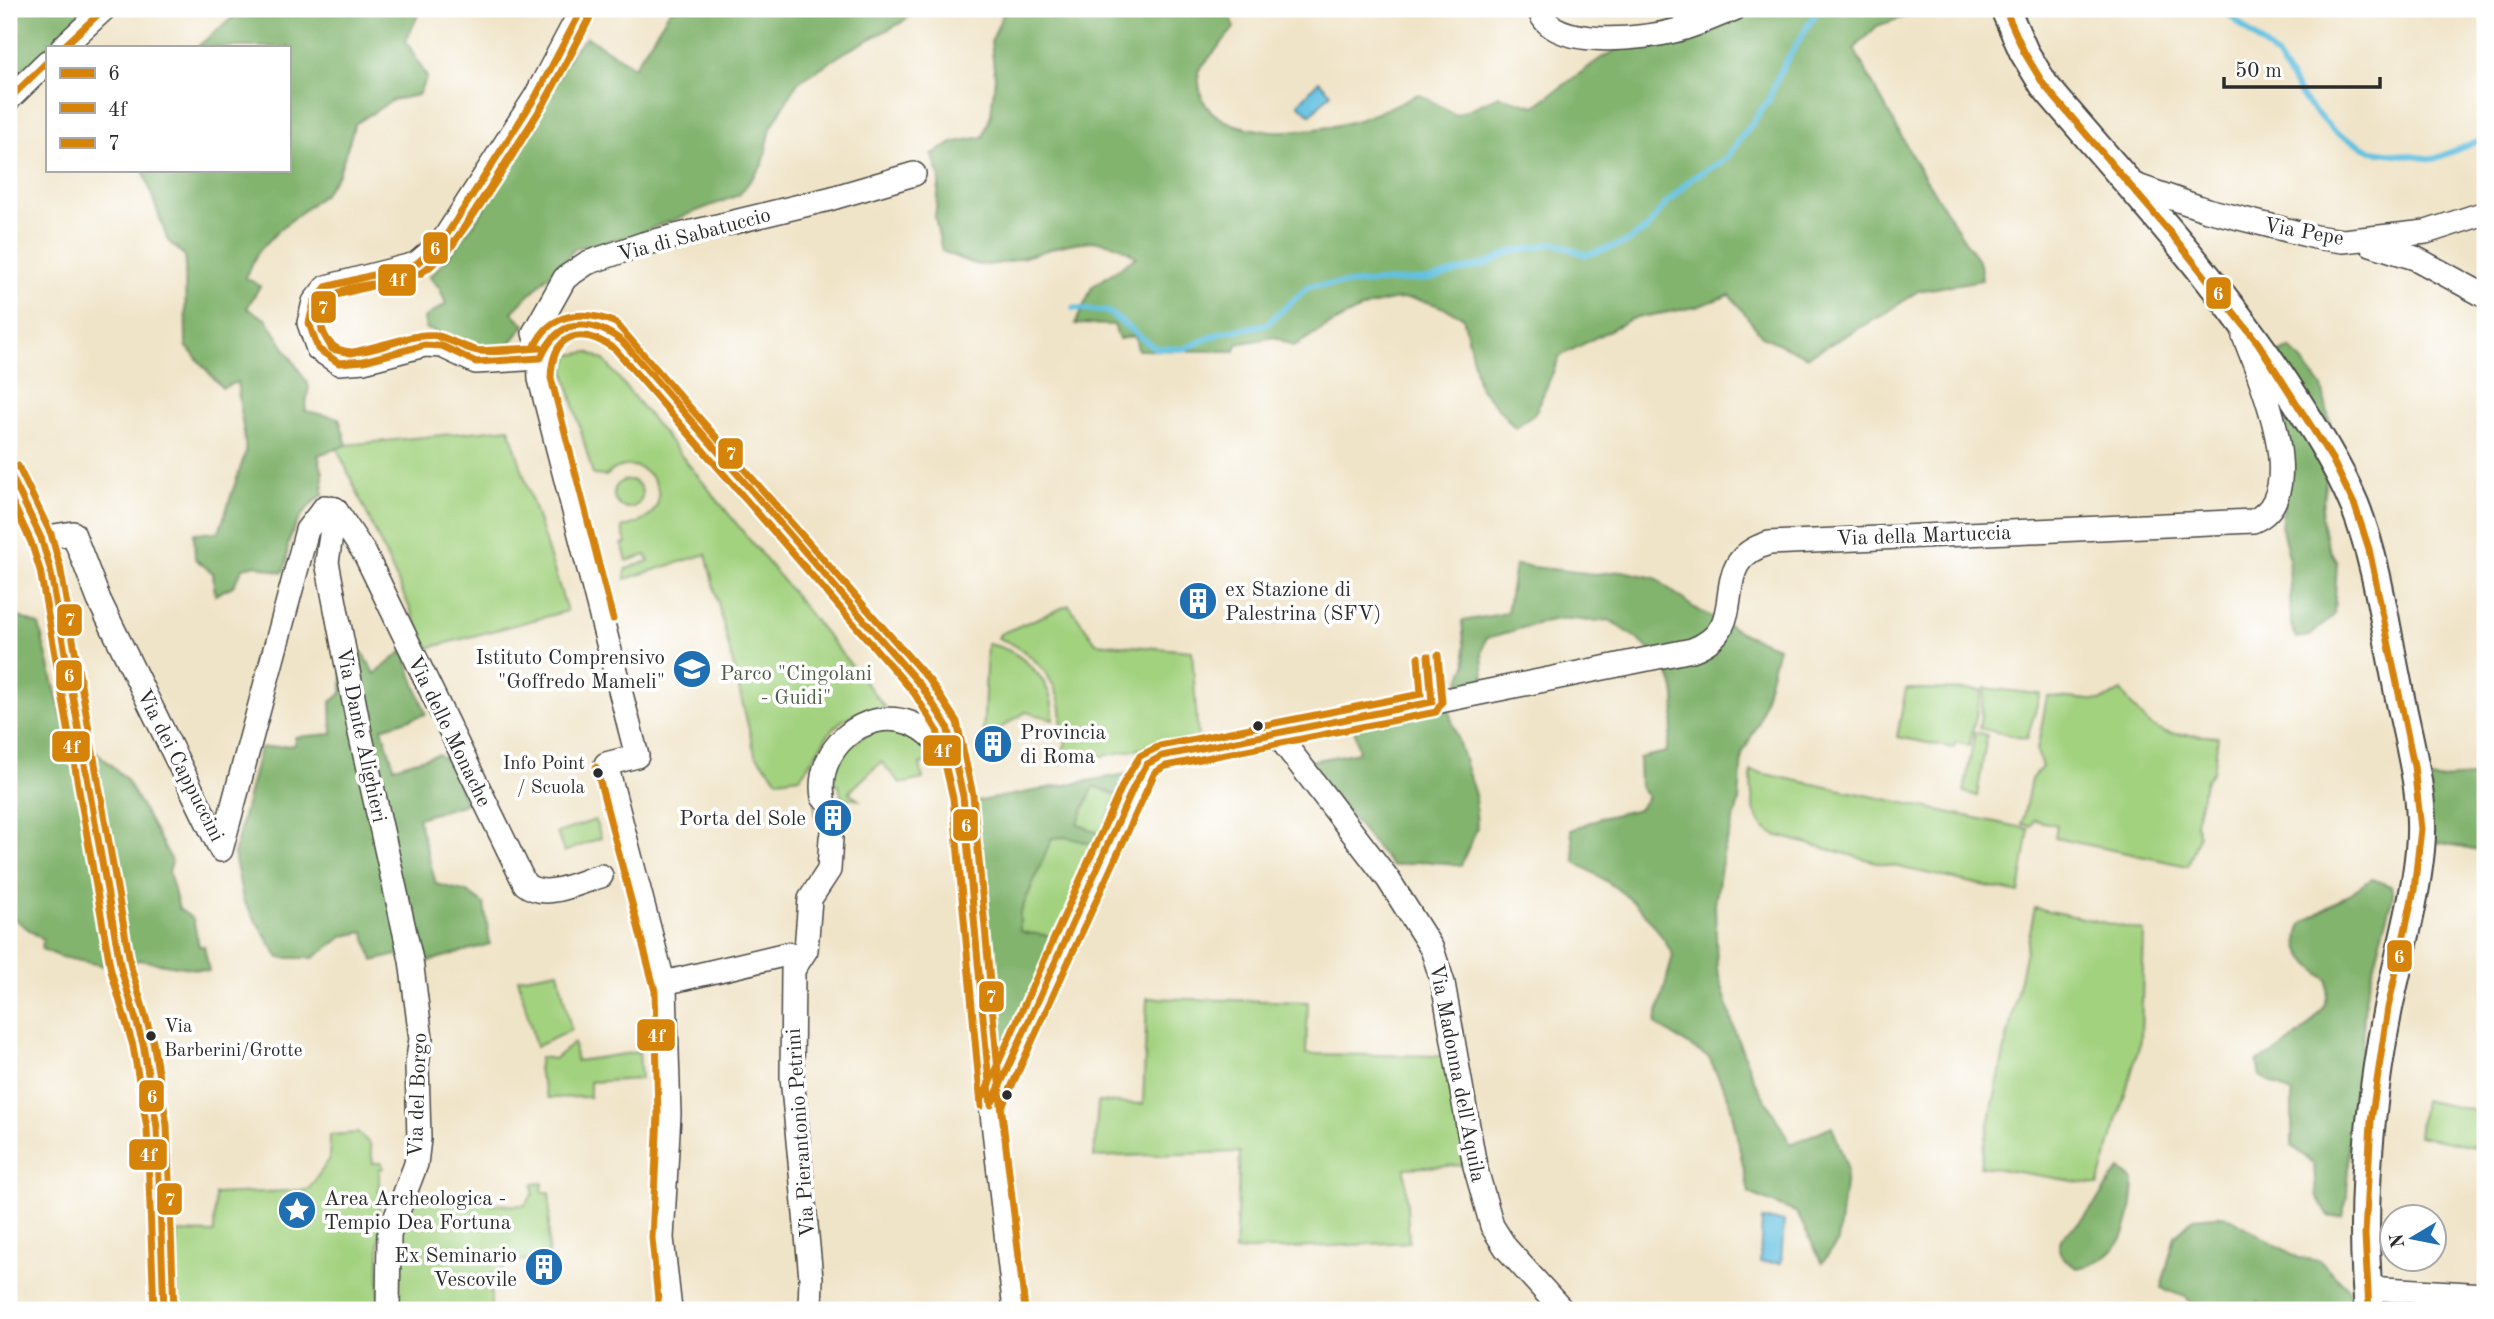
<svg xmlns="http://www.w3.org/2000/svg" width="2494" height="1319" font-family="'Old Standard TT',serif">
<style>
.green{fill:#a3d27f;stroke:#677e55;stroke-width:2}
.forest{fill:#82b46e;stroke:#56704c;stroke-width:2}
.water{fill:#63c1e1;stroke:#477686;stroke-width:2}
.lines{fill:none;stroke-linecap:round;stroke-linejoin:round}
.stream{stroke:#63c1e1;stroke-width:6}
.minor-tunnel{stroke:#c9bfa9;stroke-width:23;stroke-dasharray:23 11;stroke-linecap:butt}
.minor-casing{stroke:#494743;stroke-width:26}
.major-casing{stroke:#494743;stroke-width:32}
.minor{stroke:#fff;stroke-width:23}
.major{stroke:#fff;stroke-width:28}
.bus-1-casing{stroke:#fff;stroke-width:12}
.bus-2-casing{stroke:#fff;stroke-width:12}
.bus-3-casing{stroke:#fff;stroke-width:12}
.bus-1{stroke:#d58309;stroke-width:7}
.bus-2{stroke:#d58309;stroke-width:7}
.bus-3{stroke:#d58309;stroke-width:7}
.bus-dot{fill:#2b2b2b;stroke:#fff;stroke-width:2.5}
.labels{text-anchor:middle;stroke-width:7;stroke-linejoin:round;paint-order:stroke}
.bus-label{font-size:19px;fill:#2b2b2b;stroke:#fff;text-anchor:end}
.street-label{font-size:21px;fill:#2b2b2b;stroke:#fff}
.poi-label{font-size:21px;fill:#2b2b2b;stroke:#fff;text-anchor:start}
.park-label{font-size:21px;fill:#4f5d44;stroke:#fff}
.line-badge{stroke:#fff;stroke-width:2.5}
.badge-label{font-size:19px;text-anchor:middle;font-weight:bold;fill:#fff}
</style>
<rect width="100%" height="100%" fill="#fff"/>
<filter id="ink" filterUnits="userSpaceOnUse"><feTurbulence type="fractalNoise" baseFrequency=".0143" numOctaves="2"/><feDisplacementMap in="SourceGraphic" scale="14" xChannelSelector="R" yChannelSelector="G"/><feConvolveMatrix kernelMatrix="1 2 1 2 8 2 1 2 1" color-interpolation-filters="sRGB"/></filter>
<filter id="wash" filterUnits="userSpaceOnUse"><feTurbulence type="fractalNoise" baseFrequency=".00686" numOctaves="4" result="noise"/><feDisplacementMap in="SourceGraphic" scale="28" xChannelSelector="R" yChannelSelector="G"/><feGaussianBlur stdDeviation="1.57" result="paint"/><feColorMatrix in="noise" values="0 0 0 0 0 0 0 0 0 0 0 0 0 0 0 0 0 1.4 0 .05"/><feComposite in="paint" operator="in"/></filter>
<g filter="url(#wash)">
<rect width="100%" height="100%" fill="#f0e4c8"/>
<g class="green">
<path d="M588,352L604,360L885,707C825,717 832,735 800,777L778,780L755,754L706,554L625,579L626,569L649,561L646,555L627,561L622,544L626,543L622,528C630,525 640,523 647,518C680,491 635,445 606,476L593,475L564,369L570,355Z"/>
<polygon points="509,428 567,611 428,648 336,446"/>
<circle cx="628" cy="494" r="14"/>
<path d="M1069,605L1096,643L1192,651L1198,738L1060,764L1067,737L1059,736C1071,693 1037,651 998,638L1000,634Z"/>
<path d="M987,644C1022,649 1055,682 1053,719L1026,712L983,739Z"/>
<polygon points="1985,688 2040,694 2027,739 1979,728"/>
<polygon points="1906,689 1982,690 1969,746 1955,742 1954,748 1897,737"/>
<path d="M2121,691C2156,741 2161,732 2218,737L2213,772L2206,780L2195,822L2199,836L2188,866L2055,838L2057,825L2034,820L2031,826L2022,824L2031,779L2042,767L2037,751L2047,696L2101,701Z"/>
<polygon points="877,728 915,735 938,758 920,764 923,779 901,784 881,762 849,792 859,800 841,797 839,785 833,784 838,753"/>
<polygon points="1975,732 1987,735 1977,796 1964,792"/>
<path d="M1751,771L2029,829L2019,893L1884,864L1775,835C1749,822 1752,796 1751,771Z"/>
<polygon points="1127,774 1014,1035 1001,1042 994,1039 1041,789"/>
<polygon points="595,820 601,838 564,852 557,833"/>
<polygon points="2035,908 2144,931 2141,1040 2098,1185 1980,1166"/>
<polygon points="558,971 571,1030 536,1047 518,978"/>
<polygon points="1147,998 1308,1002 1306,1054 1446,1056 1466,1165 1405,1168 1409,1242 1235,1251 1240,1152 1094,1157 1098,1102 1143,1104"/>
<polygon points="574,1043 576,1061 639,1052 641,1079 590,1082 590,1097 548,1098 538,1070 540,1057 554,1059"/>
<polygon points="2423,1100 2485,1113 2485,1149 2418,1136"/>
<polygon points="358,1133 370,1144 373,1163 382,1163 383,1168 379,1170 379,1310 177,1310 177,1232 214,1233 215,1194 308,1190 329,1160 330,1135"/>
<path d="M543,1183L542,1192H550L548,1261L504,1260L503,1274H491V1310H398V1235L412,1194C450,1192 488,1208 525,1205L533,1194V1184Z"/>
</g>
<g class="forest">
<polygon points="9,9 89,9 9,83"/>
<path d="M243,9H421L406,41L427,77L418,95L393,100L355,124L339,173L323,195L279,230L259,251L245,277L260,286L247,308L267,320L309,386L305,411L339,418L347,445L318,455L323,473V495C308,503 294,525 289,541C285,553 290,563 282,573L256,565L243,568L233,586L215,595L213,573L195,559L194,533L219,532L246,451L237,382L222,388L186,346L185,256L168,241L143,170H289V47H197Z"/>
<path d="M671,9H918L901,23L847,51L797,83L771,128L763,164L739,195L631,236L576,248L512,312L525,325L506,348L489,355L448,335L426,329L424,318L446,304L439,287L429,277C468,240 504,180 530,133C549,100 558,62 587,37L634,67Z"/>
<path d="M1005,9H1230L1234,28L1198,71C1199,79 1199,90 1202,98C1222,143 1315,133 1354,121C1376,115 1398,103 1419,94L1456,115L1499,96L1535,106L1601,58L1694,9H1950L1921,11L1877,26L1854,49L1918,167L1980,264L1982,280L1918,291L1883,315L1807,357L1762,336L1730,295L1696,307L1631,319L1560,356L1535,413L1515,428L1479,386L1463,317C1447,309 1424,298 1405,299C1367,299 1327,327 1294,346L1275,337L1237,344L1235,351L1138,350L1135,336L1119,339L1114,325L1075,324L1093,286L1136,257C1087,218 1036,264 982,265C970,265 953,255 942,251L935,217L940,177L932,154L955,142L983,137L991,114L995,77L991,42Z"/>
<polygon points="2291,348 2322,387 2336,451 2326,479 2321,516 2327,544 2337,563 2334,615 2310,636 2296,638 2291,625 2289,557 2281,526 2284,502 2273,393 2280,353"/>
<path d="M1515,565L1595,574L1622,571L1655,578L1694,608L1748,636L1778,647L1759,722L1742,754L1739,802L1723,855L1715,904L1717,969L1735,1032L1754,1080L1791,1144L1832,1126L1847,1167L1838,1241L1822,1263L1797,1213L1749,1193L1729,1099L1709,1058L1655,1024L1673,955C1648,908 1620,888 1575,862L1571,830L1600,818L1639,809L1648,797L1640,787L1639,758L1666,752C1669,738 1674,723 1675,708C1679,666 1640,639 1609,620C1592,624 1576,617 1560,619C1532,622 1513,633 1486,638L1482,653L1484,679L1459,683L1466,665L1462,621L1507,613Z"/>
<polygon points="9,613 39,625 63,721 126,779 172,861 169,872 179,909 193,919 199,946 204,946 209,971 139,960 105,966 61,957 42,949 43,940 9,915"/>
<path d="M403,651L426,714L382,728L394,767L438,754C456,767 460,783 465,804L418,818L436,884L467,892L484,904L490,944L419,964L397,955L373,961L364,932L344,936L313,958H279L243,900L234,854L260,748L295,745V737L332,734L331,702L342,693V657L363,653L375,674Z"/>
<polygon points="1448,708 1475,795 1477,828 1461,865 1424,861 1392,866 1306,762 1359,752 1354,728"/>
<path d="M1127,774L1118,796L1094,786L1077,824L1101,834L1096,845L1066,837L1052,838L1020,914V931C1033,936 1043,932 1056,939L1014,1035L1001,1042L994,1039L974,802Z"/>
<polygon points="2485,776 2485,851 2429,841 2427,780"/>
<path d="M2372,879L2391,886L2393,897L2365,999L2359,1089L2349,1140L2347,1197L2342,1216L2329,1217L2316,1195L2314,1164L2292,1146V1094L2260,1076L2257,1061C2278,1055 2322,1020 2327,997C2328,992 2327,985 2327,980C2309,964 2290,950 2302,924Z"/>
<path d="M2120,1169L2134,1181C2132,1223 2124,1260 2077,1268C2069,1263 2060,1258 2059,1248C2059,1233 2075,1228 2083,1219C2097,1203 2107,1185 2120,1169Z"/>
<path d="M2225,1215L2299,1258L2320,1261L2348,1288L2354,1310H2321L2319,1307C2298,1312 2276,1314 2258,1302L2254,1310H2197L2186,1297L2161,1288L2175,1236L2194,1218Z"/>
</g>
<g class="water">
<polygon points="1319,81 1331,93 1310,115 1298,104"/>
<polygon points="1762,1220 1784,1221 1781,1263 1760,1262"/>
</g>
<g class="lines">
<g class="stream">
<polyline points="2223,9 2277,57 2306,103 2336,133 2372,151 2434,159 2485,138"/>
<polyline points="1073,308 1108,312 1155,348 1183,349 1221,333 1267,324 1309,286 1430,279 1489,263 1507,253 1555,243 1586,255 1625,243 1648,228 1662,208 1692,178 1726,159 1768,101 1781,70 1818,9"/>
</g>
</g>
</g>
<g filter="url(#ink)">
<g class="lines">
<polyline class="minor-tunnel" points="823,797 831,838"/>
<g class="minor-casing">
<g id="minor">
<path d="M1539,9C1551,51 1645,39 1678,30C1697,25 1715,16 1734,9"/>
<polyline points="63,47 104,9"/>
<polyline points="9,99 47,62"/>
<polyline points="2129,183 2207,210 2315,237 2343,241 2426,232 2485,213"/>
<polyline points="2371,244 2415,258 2485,296"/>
<polyline points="541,358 476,362 442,346 425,345 364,361 339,363 318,349 309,323 314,302 326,287 416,264 442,242 536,96 582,9"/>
<polyline points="541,358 534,333 565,278 587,263 643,244 829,199 914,174"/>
<polyline points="9,471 41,538 50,568 121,969 143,1044 157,1127 164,1310"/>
<polyline points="335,509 327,562 360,733 411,960 421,1039 417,1065 419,1139 416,1164 389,1235 388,1310"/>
<path d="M335,509L365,554L525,884C546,901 578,882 601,876"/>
<polyline points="41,538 73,533 99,600 221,850 307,530 325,507 335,509"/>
<polyline points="1276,733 1388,879 1432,949 1443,983 1475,1166 1492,1226 1506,1248 1562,1310"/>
<path d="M823,797C815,750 864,706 910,723C930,730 942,747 953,764"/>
<polyline points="664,983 787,954 800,957"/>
<path d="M992,1102L1134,786L1154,759L1692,650C1757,626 1701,563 1769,543L2253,521C2312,497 2260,377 2244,336"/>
<polyline points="2367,1288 2485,1295"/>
<path d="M670,1310L662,1238L669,1114L665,989L606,764L637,756L540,379C536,326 583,307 622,341L922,687L947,726L963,796L991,1105L1015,1310"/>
<polyline points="810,1310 811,1278 792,1077 793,970 806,950 810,899 829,870 831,838"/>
</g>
</g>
<g class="major-casing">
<path id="major" d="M2005,9L2024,52L2044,85C2127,183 2214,276 2285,383C2311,423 2337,463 2355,506C2377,562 2385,625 2397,683C2407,737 2426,795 2420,850C2415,903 2399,956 2388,1008C2369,1106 2359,1211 2369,1310"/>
</g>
<use href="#minor" class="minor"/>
<use href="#major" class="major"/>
<g class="bus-1-casing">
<g id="bus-1">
<path d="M582,9L536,96L442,242L416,264L326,287L314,302L309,323L318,349L339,363L364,361L425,345L442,346L476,362L541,358C558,318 589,317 622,341L922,687L947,726L963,796L991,1105"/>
<polyline points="2005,9 2024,52 2044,85 2169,231 2258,343 2332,459 2355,506 2369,549 2414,766 2421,829 2414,890 2388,1008 2371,1121 2365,1235 2369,1310"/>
<polyline points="63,47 104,9"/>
<polyline points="9,99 47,62"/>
<polyline points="9,471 41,538 50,568 121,969 143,1044 157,1127 164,1310"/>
<polyline points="993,1101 1134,786 1147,764 1162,756 1432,702 1428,656"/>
</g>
</g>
<g class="bus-2-casing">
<g id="bus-2">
<path d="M540,348C521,349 500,353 480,351C460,350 446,332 424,335C393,338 338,374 323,331C318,317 323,307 332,296L420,274L450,249L545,102L591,14"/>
<polyline points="9,495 31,542 40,570 111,971 133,1046 147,1128 154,1310"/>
<path d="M613,619L551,378C552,333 580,325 615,349L914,693L937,730L953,798L981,1106"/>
<polyline points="596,767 655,991 658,1114 652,1238 659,1310"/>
<polyline points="1003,1105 1155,772 1166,766 1436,712 1442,702 1438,655"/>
</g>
</g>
<g class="bus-3-casing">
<g id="bus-3">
<path d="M592,13C566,68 534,121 502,172C481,204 460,239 431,266C402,292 338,273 321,310L322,331L332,349L351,353L412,337L434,335L478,351L534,348C549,312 584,309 616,323L930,681L957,722L973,795L1001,1104L1025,1309"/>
<polyline points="18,466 51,534 60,566 131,967 153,1042 167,1125 174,1310"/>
<polyline points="983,1097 1124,782 1140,756 1160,746 1421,694 1418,657"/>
</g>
</g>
<use href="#bus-1" class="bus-1"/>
<use href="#bus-2" class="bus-2"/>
<use href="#bus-3" class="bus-3"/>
</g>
</g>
<defs>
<g id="building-disc" transform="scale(2.0125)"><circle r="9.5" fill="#1f6fb2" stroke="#fff"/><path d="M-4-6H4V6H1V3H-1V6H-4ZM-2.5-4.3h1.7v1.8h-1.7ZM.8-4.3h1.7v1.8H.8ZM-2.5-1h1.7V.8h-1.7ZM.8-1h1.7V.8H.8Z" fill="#fff"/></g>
<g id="school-disc" transform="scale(2.0125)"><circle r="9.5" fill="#1f6fb2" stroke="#fff"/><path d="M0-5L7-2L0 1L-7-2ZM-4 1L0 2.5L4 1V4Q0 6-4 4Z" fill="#fff"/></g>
<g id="sight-disc" transform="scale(2.0125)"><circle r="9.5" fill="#1f6fb2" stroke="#fff"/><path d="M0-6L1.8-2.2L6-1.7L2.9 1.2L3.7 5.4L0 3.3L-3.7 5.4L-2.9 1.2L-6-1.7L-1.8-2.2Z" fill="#fff"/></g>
</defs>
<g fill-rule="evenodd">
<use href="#building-disc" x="1198" y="601"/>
<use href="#school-disc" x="692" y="669"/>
<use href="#building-disc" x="993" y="744"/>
<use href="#building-disc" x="833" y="818"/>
<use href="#sight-disc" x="297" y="1210"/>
<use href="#building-disc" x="544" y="1267"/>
</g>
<g class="bus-dot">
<circle cx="1258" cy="726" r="6"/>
<circle cx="598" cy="773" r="6"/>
<circle cx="151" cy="1036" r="6"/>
<circle cx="1007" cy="1095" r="6"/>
</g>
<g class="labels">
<g class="bus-label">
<text x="585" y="769">Info Point<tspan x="585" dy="24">/ Scuola</tspan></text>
<text x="164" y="1032" text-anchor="start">Via<tspan x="164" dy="24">Barberini/Grotte</tspan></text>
</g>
<g class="street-label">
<text transform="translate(2304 231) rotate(10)" y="7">Via Pepe</text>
<text transform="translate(694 234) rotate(-15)" y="7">Via di Sabatuccio</text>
<text transform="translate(1924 535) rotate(-2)" y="7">Via della Martuccia</text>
<text transform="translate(450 731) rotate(64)" y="7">Via delle Monache</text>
<text transform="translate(362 735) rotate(78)" y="7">Via Dante Alighieri</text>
<text transform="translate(181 765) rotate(63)" y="7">Via dei Cappuccini</text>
<text transform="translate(1458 1073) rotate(79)" y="7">Via Madonna dell'Aquila</text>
<text transform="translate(417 1095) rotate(-88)" y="7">Via del Borgo</text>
<text transform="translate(800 1133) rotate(-94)" y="7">Via Pierantonio Petrini</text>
</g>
<g class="poi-label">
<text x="1225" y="596">ex Stazione di<tspan x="1225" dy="24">Palestrina (SFV)</tspan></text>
<text x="665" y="664" text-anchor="end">Istituto Comprensivo<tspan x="665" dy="24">"Goffredo Mameli"</tspan></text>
<text x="1020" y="739">Provincia<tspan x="1020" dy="24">di Roma</tspan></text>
<text x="806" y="825" text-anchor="end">Porta del Sole</text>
<text x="324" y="1205">Area Archeologica -<tspan x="324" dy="24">Tempio Dea Fortuna</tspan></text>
<text x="517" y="1262" text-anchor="end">Ex Seminario<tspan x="517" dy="24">Vescovile</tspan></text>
</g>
<g class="park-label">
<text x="796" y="680">Parco "Cingolani<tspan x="796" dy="24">- Guidi"</tspan></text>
</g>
</g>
<g class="line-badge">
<rect x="422" y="231" width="27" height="34" rx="7" fill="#d58309"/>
<rect x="377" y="263" width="40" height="34" rx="7" fill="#d58309"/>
<rect x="2205" y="276" width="27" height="34" rx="7" fill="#d58309"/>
<rect x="310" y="290" width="27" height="34" rx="7" fill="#d58309"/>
<rect x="717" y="437" width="27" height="33" rx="7" fill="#d58309"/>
<rect x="56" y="603" width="27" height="34" rx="7" fill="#d58309"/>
<rect x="55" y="659" width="28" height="33" rx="7" fill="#d58309"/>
<rect x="51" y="730" width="40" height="33" rx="7" fill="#d58309"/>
<rect x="922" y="734" width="40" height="33" rx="7" fill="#d58309"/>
<rect x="952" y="808" width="27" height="34" rx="7" fill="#d58309"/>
<rect x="2386" y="939" width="27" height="34" rx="7" fill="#d58309"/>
<rect x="978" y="980" width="27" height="33" rx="7" fill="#d58309"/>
<rect x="636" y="1018" width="40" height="34" rx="7" fill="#d58309"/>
<rect x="138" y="1079" width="27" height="34" rx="7" fill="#d58309"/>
<rect x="128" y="1138" width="40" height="33" rx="7" fill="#d58309"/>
<rect x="156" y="1182" width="27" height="34" rx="7" fill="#d58309"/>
</g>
<g class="badge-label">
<text x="435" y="255">6</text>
<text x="397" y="286">4f</text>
<text x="2218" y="300">6</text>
<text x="323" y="314">7</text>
<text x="731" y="460">7</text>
<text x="70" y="626">7</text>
<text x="69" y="682">6</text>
<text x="71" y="753">4f</text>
<text x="942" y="757">4f</text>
<text x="966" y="832">6</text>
<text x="2399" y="963">6</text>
<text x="991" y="1003">7</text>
<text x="656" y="1042">4f</text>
<text x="152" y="1103">6</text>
<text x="148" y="1161">4f</text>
<text x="170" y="1206">7</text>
</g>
<rect width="2494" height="1319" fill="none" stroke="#fff" stroke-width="35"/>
<rect x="46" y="46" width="245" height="126" fill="#ffffff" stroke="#aaaaaa" stroke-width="2"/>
<rect x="60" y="68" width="35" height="10" fill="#d58309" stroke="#aaaaaa" stroke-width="2"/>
<text x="108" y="80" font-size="21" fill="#2b2b2b">6</text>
<rect x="60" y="103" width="35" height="10" fill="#d58309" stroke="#aaaaaa" stroke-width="2"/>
<text x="108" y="116" font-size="21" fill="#2b2b2b">4f</text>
<rect x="60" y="138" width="35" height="10" fill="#d58309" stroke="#aaaaaa" stroke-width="2"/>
<text x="108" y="150" font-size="21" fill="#2b2b2b">7</text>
<g transform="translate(2413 1238) rotate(260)"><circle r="33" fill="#ffffff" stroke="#aaaaaa" stroke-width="2"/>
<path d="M0-5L12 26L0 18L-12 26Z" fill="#1f6fb2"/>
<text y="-10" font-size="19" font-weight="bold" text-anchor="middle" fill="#2b2b2b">N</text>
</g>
<path d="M2224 77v10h156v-10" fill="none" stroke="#2b2b2b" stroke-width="3.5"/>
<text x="2235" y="77" font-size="21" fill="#2b2b2b" stroke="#ffffff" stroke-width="5" paint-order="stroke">50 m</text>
</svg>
